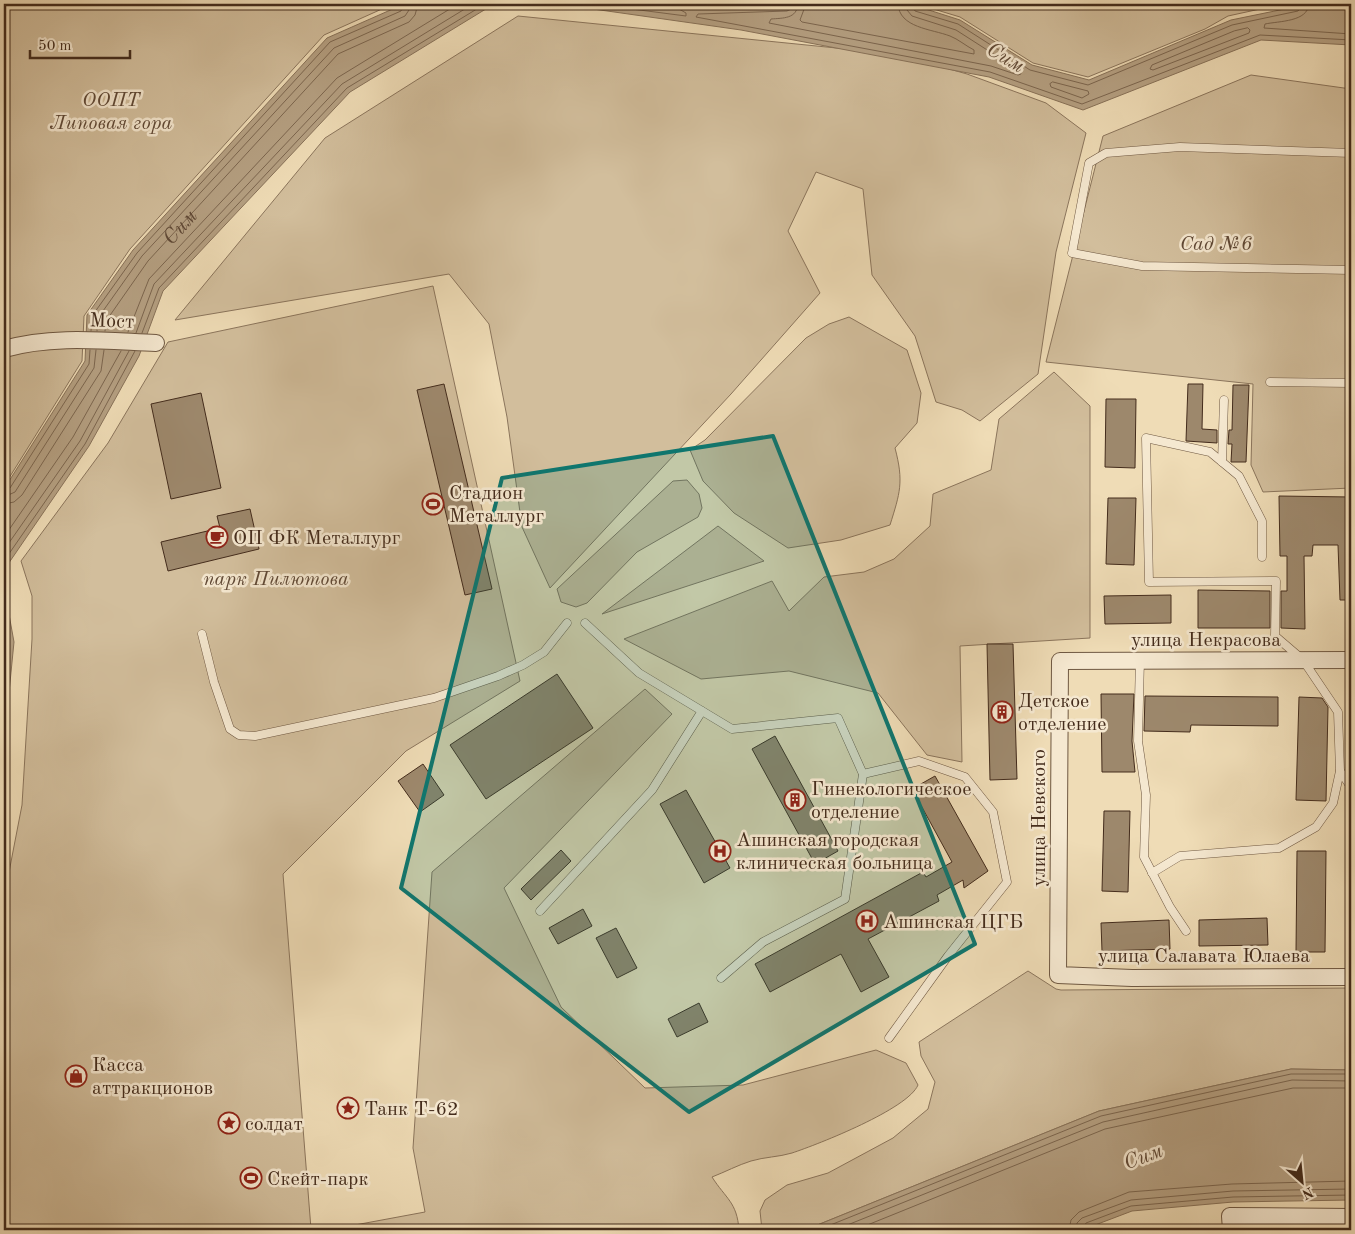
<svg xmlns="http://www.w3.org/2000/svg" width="1355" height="1234" font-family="'Old Standard TT',serif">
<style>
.green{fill:#d2be9c;stroke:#8b755c}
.water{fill:#b5a082;stroke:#887259}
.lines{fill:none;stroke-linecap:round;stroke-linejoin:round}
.shore{stroke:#7c664f;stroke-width:1}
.building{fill:#9d886c;stroke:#442c1c}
.service-casing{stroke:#6f5842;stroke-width:9}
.minor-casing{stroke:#6f5842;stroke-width:18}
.service{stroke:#f5e8d0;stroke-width:8}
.minor{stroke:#f5e8d0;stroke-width:16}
.marked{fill:#0f766e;fill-opacity:0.2;stroke:#0f766e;stroke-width:4;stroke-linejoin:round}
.labels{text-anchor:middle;stroke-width:5;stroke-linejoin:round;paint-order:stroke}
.park-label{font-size:20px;font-style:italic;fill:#604936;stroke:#f5e8d0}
.street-label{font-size:20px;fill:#442c1c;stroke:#f5e8d0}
.poi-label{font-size:20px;fill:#442c1c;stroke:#f5e8d0;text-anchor:start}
.water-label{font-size:21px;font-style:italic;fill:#604936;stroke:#f5e8d0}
</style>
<rect width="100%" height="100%" fill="#efdcb6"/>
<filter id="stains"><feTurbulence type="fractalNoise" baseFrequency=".004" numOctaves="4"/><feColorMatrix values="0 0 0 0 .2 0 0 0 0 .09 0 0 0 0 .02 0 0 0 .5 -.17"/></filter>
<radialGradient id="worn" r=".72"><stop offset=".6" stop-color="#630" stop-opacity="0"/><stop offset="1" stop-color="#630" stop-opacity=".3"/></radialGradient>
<g class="green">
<polygon points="4,4 393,4 324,35 130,249 84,316 82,361 4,486"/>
<polygon points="917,4 1283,4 1228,16 1205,29 1088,77 1033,63 960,17"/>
<polygon points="518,16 896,54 967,74 1046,103 1086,133 1056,252 1038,374 980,421 962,410 936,402 915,336 872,275 863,189 816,172 788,231 820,293 731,394 550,588 522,527 507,417 489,324 449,274 175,320 325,138"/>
<polygon points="1251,75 1351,89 1351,488 1263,492 1251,465 1253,384 1046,362 1103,136"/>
<path d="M433,286L520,681L406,751L283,874L311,1229L328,1230L425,1212L413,1148L432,872L645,689L672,714L504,888L561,1007L645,1088L743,1085L876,1050L906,1063L918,1085C908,1109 819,1144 792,1153C779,1157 764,1157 751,1161C738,1165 725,1172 712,1177C726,1199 737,1202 739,1230H4V898L22,805L32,639V596L21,561L108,443L168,342Z"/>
<path d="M849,317L907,350L921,393L917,423L895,448C904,482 900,493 890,525L841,540L788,548L734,513L703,481L690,450L705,440L806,338L829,324Z"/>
<polygon points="1054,372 1090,406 1090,638 960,646 962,762 927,755 878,693 789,671 701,679 624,639 772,581 789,611 824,577 864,572 894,559 930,526 933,494 991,470 999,419"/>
<polygon points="687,480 699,494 702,508 698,517 637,552 587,603 576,607 561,602 557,589 673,481"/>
<polygon points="718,526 764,561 602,614"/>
<polygon points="1028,971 1056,989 1061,990 1351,988 1351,1070 1291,1069 1099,1111 805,1230 762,1230 760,1211 765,1200 787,1185 828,1173 893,1138 928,1109 935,1082 921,1056 919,1042"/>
</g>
<g class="water">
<polygon points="404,4 494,4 350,92 163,291 139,356 89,446 4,570 4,489 85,361 87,315 133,250 327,38"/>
<polygon points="558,4 675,4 692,9 766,9 808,4 910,4 960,20 1032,65 1089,80 1231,20 1309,4 1351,9 1351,45 1261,40 1083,110 989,77 741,30"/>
<polygon points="4,587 14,642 4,743"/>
<polygon points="1291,1069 1351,1070 1351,1200 1233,1202 1132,1211 1082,1230 805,1230 1099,1111"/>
</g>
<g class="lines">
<g class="shore">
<polyline points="593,4 686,16 686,13 679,9 678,4"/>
<polyline points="792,4 791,9 787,11 698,14 696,17 990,72 1082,104 1260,35 1351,40"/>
<path d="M798,4C797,19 783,18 771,19L769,23L991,66L1018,75L1021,74L1020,71L956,30L912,16L907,10L906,4"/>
<path d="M806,4L800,20L802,22L974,54V50C966,46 958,39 950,36C932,29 899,28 898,4"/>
<polyline points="912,4 915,11 958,24 1030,70 1088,85 1232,25 1298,11 1303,4"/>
<path d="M1309,4C1308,22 1279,21 1265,24L1264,28L1351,34"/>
<polygon points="1248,28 1250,30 1249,33 1153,70 1150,69 1152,65 1234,31"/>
<polygon points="1053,82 1088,91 1089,94 1082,98 1051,87 1050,84"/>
<polyline points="91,331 92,316 137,253 330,42 401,11 404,4"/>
<polyline points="97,331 98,318 142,256 334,48 405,16 409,10 410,4"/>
<path id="s1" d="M105,331L106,321L148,261L338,54L409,22L415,15L418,4"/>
<polyline points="128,332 149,279 337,78 458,4"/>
<polyline points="136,333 154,284 342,84 473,4"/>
<polyline points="142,333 159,288 347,88 485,4"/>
<polyline points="4,490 10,488 89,364 90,350"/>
<polyline points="4,497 15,492 94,368 96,350"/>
<polyline points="4,504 14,502 22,495 101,371 104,350"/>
<polyline points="4,537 73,437 121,351"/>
<polyline points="4,550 80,441 129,351"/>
<polyline points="4,561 85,444 135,351"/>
<polyline points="4,615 9,642 4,692"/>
<polyline points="818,1230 1101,1116 1291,1074 1351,1074"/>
<polyline points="835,1230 1103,1122 1292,1080 1351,1081"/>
<polyline points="855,1230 1105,1129 1293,1088 1351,1088"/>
<polyline points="1069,1230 1071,1220 1079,1212 1129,1192 1232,1184 1351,1181"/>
<polyline points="1076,1230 1077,1223 1082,1218 1131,1200 1233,1191 1351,1189"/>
<polyline points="1082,1230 1086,1223 1131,1206 1233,1197 1351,1195"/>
</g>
</g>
<g class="building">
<polygon points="444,384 492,589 465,595 417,390"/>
<polygon points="1188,384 1203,384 1202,429 1217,430 1217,443 1186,441"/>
<polygon points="1233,385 1249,385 1246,462 1231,462 1232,444 1228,444 1229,430 1232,430"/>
<polygon points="201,393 221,488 171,499 151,404"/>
<polygon points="1106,399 1136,399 1135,468 1105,467"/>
<polygon points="1279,496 1351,497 1351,600 1340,600 1338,545 1313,545 1312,556 1304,556 1305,629 1281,628 1281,591 1287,591 1287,556 1280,556"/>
<polygon points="1108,498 1136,498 1134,565 1106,564"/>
<polygon points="250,509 259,549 168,571 161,542 220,528 217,516"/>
<polygon points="1198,590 1270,591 1270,628 1198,628"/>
<polygon points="1171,595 1171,623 1105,624 1104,596"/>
<polygon points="987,644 1013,644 1017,779 990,780"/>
<polygon points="557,674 593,728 486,799 450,745"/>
<polygon points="1101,694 1134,694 1132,741 1135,772 1102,772"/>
<polygon points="1145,696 1278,697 1278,726 1191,725 1190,732 1144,731"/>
<polygon points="1299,697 1322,698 1328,707 1326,801 1296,800"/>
<polygon points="775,736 838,851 815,864 752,749"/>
<polygon points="423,764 444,795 420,812 398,781"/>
<polygon points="935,776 988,871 964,888 963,880 937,895 939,901 868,939 889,977 861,992 841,954 770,992 755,964 923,872 926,877 952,862 912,789"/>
<polygon points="686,790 730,868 704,883 660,804"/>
<polygon points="1104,811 1130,811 1128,892 1102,891"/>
<polygon points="561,850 571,861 531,900 521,889"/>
<polygon points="1297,851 1326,851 1325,952 1296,952"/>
<polygon points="583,909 592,926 558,944 549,928"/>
<polygon points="1267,918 1268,945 1199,946 1199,920"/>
<polygon points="1169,920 1170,949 1102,951 1101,923"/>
<polygon points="616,928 637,968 617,978 596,938"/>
<polygon points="699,1003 708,1022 677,1037 668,1019"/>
</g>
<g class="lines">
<g class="service-casing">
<g id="service">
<polyline points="1351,153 1180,147 1106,153 1089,163 1072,253 1142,266 1351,270"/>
<polyline points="1270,382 1351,383"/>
<polyline points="1222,462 1224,400"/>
<polyline points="585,623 639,673 732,729 838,718 863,774 845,899 763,942 721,978"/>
<polyline points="202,634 214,682 230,729 239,735 255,736 434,698 498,676 523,665 544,652 567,623"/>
<polyline points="1140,659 1138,741 1146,795 1144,857 1170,907 1186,931"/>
<polyline points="1340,771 1351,787"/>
<polyline points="863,774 919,761 965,777 993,812 1007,882 948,956 889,1038"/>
<polyline points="1152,873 1180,856 1279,848 1316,827 1333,803 1340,771 1338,712 1303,660 1275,636 1276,581 1149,582 1146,438 1210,452 1239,476 1262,521 1262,557"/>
<polyline points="540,911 652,790 702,711"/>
</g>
</g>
<g class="minor-casing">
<g id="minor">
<path d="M4,349C53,335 105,341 156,343"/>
<polyline points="1351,660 1060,661 1058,975 1132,978 1351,977"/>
<polyline points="1231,1230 1230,1216 1351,1217"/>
</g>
</g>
<use href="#service" class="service"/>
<use href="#minor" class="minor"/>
</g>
<path class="marked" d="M773,436L975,944L689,1112L401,888L502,478Z"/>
<defs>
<g id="stadium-ring" transform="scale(1.125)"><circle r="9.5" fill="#f5e8d0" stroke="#8f2418" stroke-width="1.5"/><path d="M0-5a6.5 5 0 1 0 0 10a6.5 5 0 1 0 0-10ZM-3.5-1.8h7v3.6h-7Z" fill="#8f2418"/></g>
<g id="cafe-ring" transform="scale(1.125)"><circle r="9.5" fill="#f5e8d0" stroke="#8f2418" stroke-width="1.5"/><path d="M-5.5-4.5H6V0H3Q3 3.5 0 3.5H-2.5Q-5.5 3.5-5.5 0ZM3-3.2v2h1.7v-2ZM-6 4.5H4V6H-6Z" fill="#8f2418"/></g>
<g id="building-ring" transform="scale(1.125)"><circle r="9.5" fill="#f5e8d0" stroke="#8f2418" stroke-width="1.5"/><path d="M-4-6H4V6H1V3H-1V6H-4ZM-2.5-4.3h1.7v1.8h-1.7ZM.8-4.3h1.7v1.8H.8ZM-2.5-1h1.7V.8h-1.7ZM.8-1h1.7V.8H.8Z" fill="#8f2418"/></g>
<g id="hospital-ring" transform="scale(1.125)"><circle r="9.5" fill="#f5e8d0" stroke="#8f2418" stroke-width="1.5"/><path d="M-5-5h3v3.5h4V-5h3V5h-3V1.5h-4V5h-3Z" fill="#8f2418"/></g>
<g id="shop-ring" transform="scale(1.125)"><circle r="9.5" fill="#f5e8d0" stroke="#8f2418" stroke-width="1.5"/><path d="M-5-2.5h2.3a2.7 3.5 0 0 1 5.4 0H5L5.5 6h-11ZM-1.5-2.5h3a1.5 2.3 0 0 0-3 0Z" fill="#8f2418"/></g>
<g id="sight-ring" transform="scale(1.125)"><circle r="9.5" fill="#f5e8d0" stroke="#8f2418" stroke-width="1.5"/><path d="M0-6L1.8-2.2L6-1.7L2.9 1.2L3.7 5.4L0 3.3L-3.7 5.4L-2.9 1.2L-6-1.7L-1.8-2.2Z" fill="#8f2418"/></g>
</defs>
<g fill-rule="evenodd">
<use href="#stadium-ring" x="433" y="504"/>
<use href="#cafe-ring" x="217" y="537"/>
<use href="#building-ring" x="1002" y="712"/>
<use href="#building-ring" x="795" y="800"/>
<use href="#hospital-ring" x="720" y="851"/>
<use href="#hospital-ring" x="867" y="921"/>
<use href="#shop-ring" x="76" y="1076"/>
<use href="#sight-ring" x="348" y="1108"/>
<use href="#sight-ring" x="229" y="1123"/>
<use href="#stadium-ring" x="251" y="1178"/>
</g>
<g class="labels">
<g class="park-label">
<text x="111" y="106">ООПТ<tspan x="111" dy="23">Липовая гора</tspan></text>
<text x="1216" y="250">Сад №6</text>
<text x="276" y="585">парк Пилютова</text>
</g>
<g class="street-label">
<text transform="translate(112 320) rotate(2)" y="7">Мост</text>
<text x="1206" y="646">улица Некрасова</text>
<text transform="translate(1038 818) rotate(-90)" y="7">улица Невского</text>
<text x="1204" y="962">улица Салавата Юлаева</text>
</g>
<g class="poi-label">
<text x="449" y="499">Стадион<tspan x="449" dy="23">Металлург</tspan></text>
<text x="233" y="544">ОП ФК Металлург</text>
<text x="1018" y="707">Детское<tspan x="1018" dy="23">отделение</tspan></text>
<text x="811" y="795">Гинекологическое<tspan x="811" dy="23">отделение</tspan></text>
<text x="736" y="846">Ашинская городская<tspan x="736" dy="23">клиническая больница</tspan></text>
<text x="883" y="928">Ашинская ЦГБ</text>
<text x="92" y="1071">Касса<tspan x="92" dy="23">аттракционов</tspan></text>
<text x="364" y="1115">Танк Т-62</text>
<text x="245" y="1130">солдат</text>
<text x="267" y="1185">Скейт-парк</text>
</g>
<g class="water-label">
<text transform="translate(1006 57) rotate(31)" y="7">Сим</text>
<text dy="7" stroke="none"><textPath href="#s1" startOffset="130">Сим</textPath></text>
<text transform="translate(1143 1156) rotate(-20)" y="7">Сим</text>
</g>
</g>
<rect width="1355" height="1234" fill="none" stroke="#efdcb6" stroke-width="20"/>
<rect x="5" y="5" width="1345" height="1224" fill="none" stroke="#442c1c" stroke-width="2.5"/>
<rect x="10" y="10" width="1335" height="1214" fill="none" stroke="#442c1c"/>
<g transform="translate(1302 1182) rotate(153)" stroke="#f5e8d0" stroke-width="4" paint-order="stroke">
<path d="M0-4L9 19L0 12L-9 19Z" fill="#442c1c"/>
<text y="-8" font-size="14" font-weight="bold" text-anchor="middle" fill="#442c1c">N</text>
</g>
<path d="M30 50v8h100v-8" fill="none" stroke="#442c1c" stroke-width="2.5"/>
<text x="38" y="50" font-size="15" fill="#442c1c" stroke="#f5e8d0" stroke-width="4" paint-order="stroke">50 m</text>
<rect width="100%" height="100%" filter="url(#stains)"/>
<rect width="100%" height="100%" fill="url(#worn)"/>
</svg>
